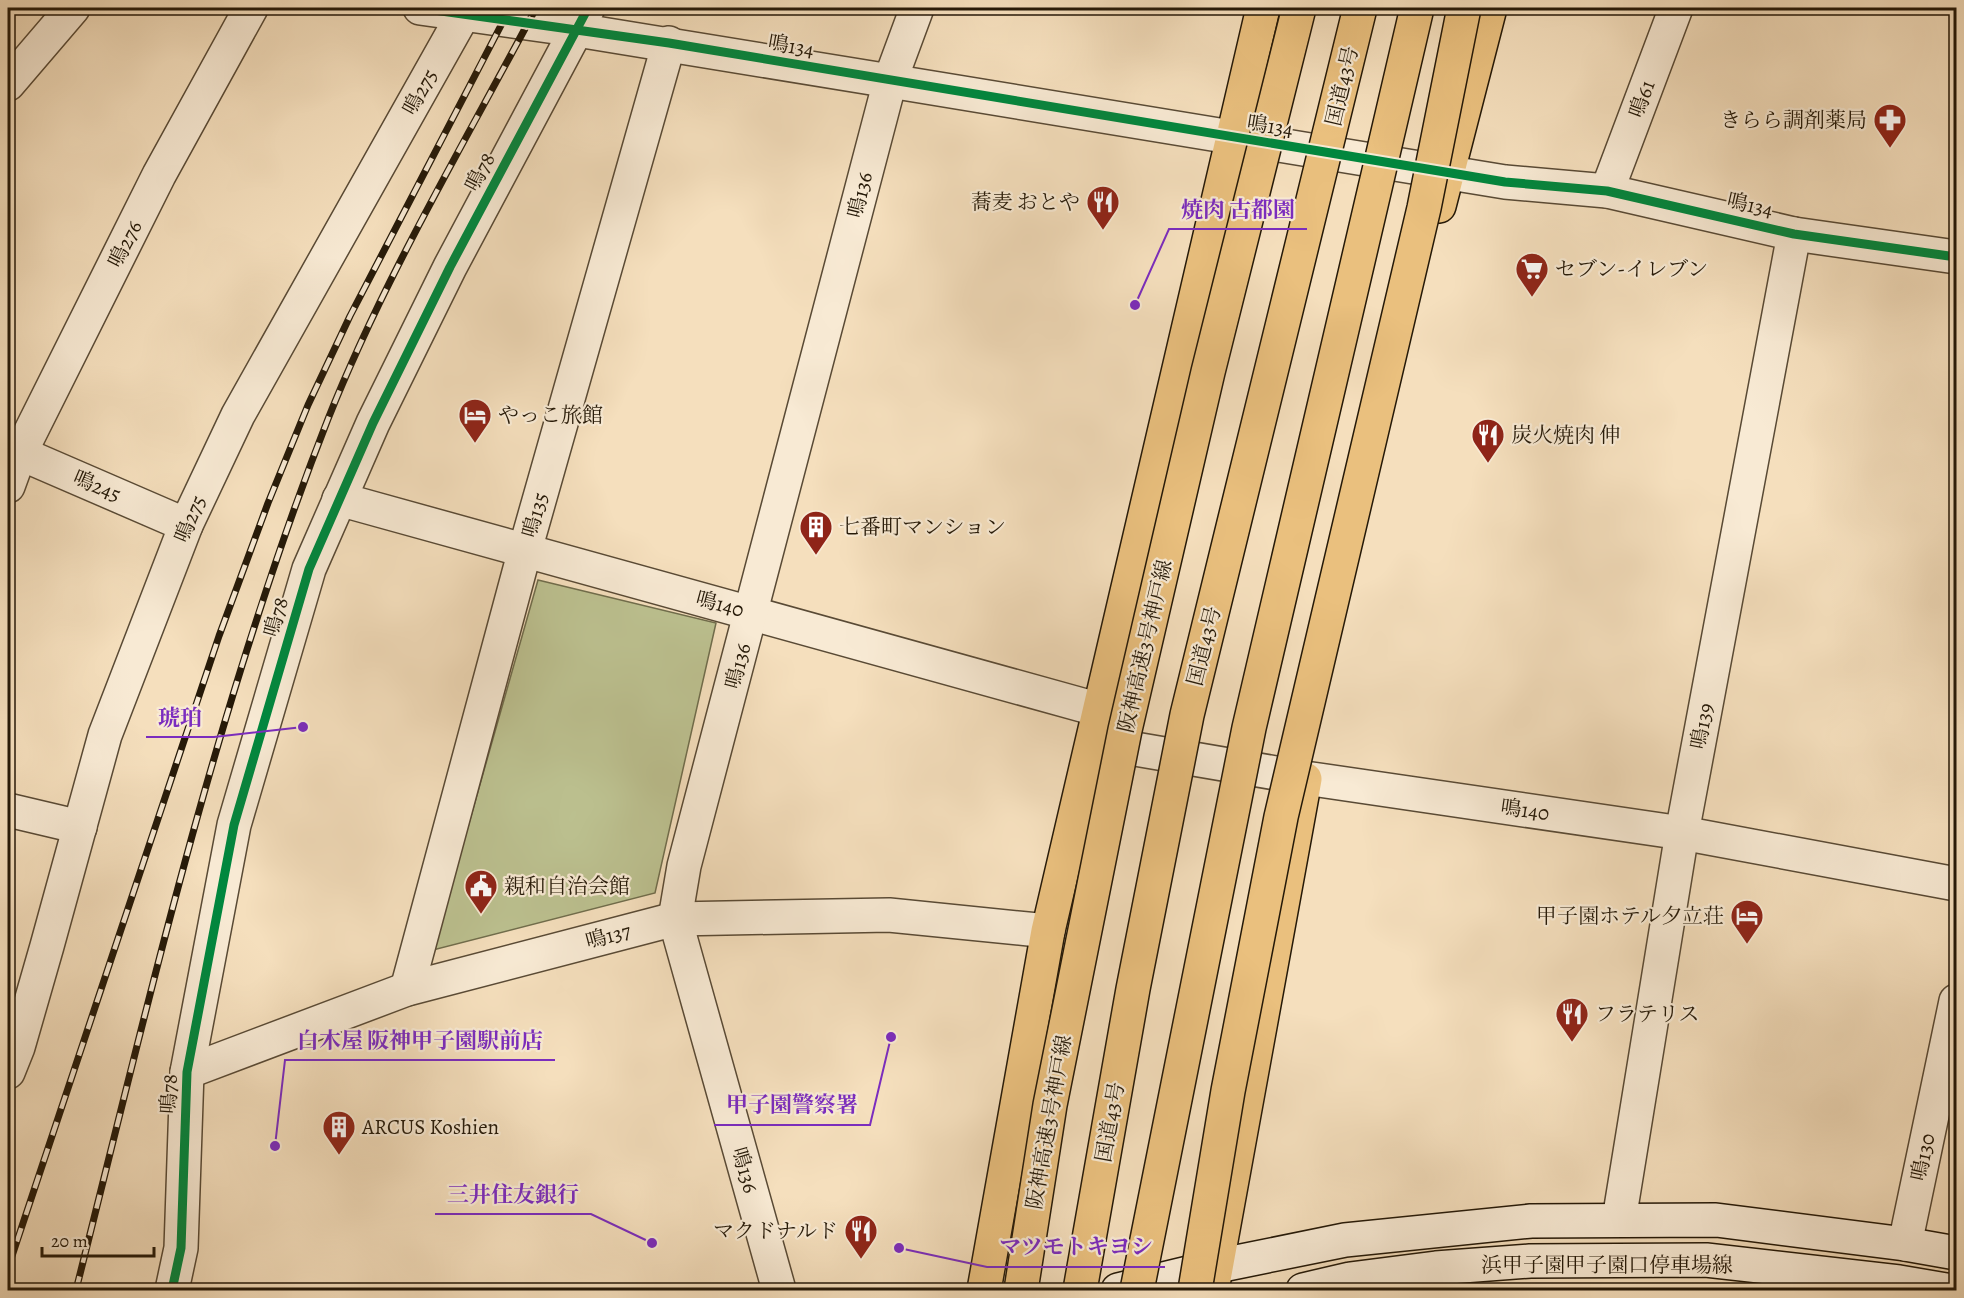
<svg xmlns="http://www.w3.org/2000/svg" width="1964" height="1298" font-family="Alegreya,'Noto Serif JP',serif">
<style>
.green{fill:#bcc190;stroke:#706d4c;stroke-width:1.5}
.lines{fill:none;stroke-linecap:round;stroke-linejoin:round}
.minor-casing{stroke:#594a35;stroke-width:36}
.tertiary-casing{stroke:#594a35;stroke-width:36}
.secondary-casing{stroke:#251908;stroke-width:36}
.trunk-casing{stroke:#251908;stroke-width:36}
.minor{stroke:#f8ead4;stroke-width:33}
.tertiary{stroke:#f8ead4;stroke-width:33}
.secondary{stroke:#f8ead4;stroke-width:33}
.trunk{stroke:#eac07e;stroke-width:33}
.rail-casing{stroke:#251908;stroke-width:7}
.rail{stroke:#f8ead4;stroke-width:4.5;stroke-dasharray:14;stroke-linecap:butt}
.trunk-bridge-casing{stroke:#251908;stroke-width:36;stroke-linecap:butt}
.motorway-bridge-casing{stroke:#251908;stroke-width:36;stroke-linecap:butt}
.trunk-bridge{stroke:#eac07e;stroke-width:33}
.motorway-bridge{stroke:#eac07e;stroke-width:33}
.cycleway-casing{stroke:#f8ead4;stroke-width:13}
.cycleway{stroke:#00873e;stroke-width:9}
.labels{text-anchor:middle;stroke-width:4.5;stroke-linejoin:round;paint-order:stroke}
.street-label{font-size:21px;fill:#251908;stroke:#f8ead4}
.poi-label{font-size:21px;fill:#251908;stroke:#f8ead4;text-anchor:start}
.leader{fill:none;stroke:#7b2cbf;stroke-width:2}
.callout-dot{fill:#7b2cbf;stroke:#f8ead4;stroke-width:2}
.callout-label{font-size:22px;text-anchor:middle;font-weight:bold;fill:#7b2cbf;stroke:#f8ead4;stroke-width:4.5;stroke-linejoin:round;paint-order:stroke}
</style>
<rect width="100%" height="100%" fill="#f5dfbd"/>
<filter id="stains"><feTurbulence type="fractalNoise" baseFrequency=".00333" numOctaves="4"/><feColorMatrix values="0 0 0 0 .2 0 0 0 0 .09 0 0 0 0 .02 0 0 0 .5 -.17"/></filter>
<radialGradient id="worn" r=".72"><stop offset=".6" stop-color="#630" stop-opacity="0"/><stop offset="1" stop-color="#630" stop-opacity=".3"/></radialGradient>
<polygon class="green" points="538,580 716,623 655,893 433,950"/>
<g class="lines">
<g class="minor-casing">
<g id="minor">
<polyline points="420,8 577,30"/>
<polyline points="890,81 1505,182 1607,191 1794,234 1956,257"/>
<polyline points="8,84 73,8"/>
<polyline points="1607,191 1676,8"/>
<polyline points="8,448 186,525"/>
<polyline points="8,486 20,453 159,175 251,8"/>
<polyline points="339,499 1100,710"/>
<polyline points="1305,778 1682,833 1956,884"/>
<polyline points="8,810 80,827"/>
<polyline points="407,989 525,550 669,43"/>
<polyline points="8,1072 18,1047 47,946 105,735 186,525 238,415 467,8"/>
<polyline points="187,1072 407,989 675,919 889,915 1048,931"/>
<polyline points="1619,1220 1682,833 1794,234"/>
<polyline points="1905,1244 1956,1001"/>
<polyline points="172,1290 181,1248 187,1072 234,825 309,569 373,423 450,267 588,8"/>
<polyline points="779,1290 675,919 684,866 890,81 917,8"/>
</g>
</g>
<g class="tertiary-casing">
<g id="tertiary">
<polyline points="577,30 890,81"/>
<polyline points="1094,742 1305,778"/>
</g>
</g>
<g class="secondary-casing">
<g id="secondary">
<polyline points="1118,1290 1217,1266 1345,1240 1531,1221 1716,1220 1905,1244 1956,1253"/>
<polyline points="1303,1290 1350,1279 1436,1268 1530,1261 1706,1260 1899,1282 1946,1290"/>
</g>
</g>
<g class="trunk-casing">
<g id="trunk">
<polyline points="1439,206 1490,8"/>
<polyline points="984,1290 1048,931 1263,8"/>
<polyline points="1212,1290 1305,779"/>
</g>
</g>
<use href="#minor" class="minor"/>
<use href="#tertiary" class="tertiary"/>
<use href="#secondary" class="secondary"/>
<use href="#trunk" class="trunk"/>
<g class="rail-casing">
<g id="rail">
<polyline points="8,1268 219,636 268,503 308,405 350,316 510,8"/>
<path d="M76,1290C150,996 217,702 328,419C384,278 465,142 536,8"/>
</g>
</g>
<use href="#rail" class="rail"/>
<g class="trunk-bridge-casing">
<g id="trunk-bridge">
<polyline points="1080,1290 1133,989 1187,715 1360,8"/>
<polyline points="1137,1290 1249,728 1417,8"/>
</g>
</g>
<g class="motorway-bridge-casing">
<g id="motorway-bridge">
<polyline points="1021,1290 1050,1105 1125,730 1208,372 1299,8"/>
<polyline points="1195,1290 1228,1091 1281,817 1424,208 1464,8"/>
</g>
</g>
<use href="#trunk-bridge" class="trunk-bridge"/>
<use href="#motorway-bridge" class="motorway-bridge"/>
<g class="cycleway-casing">
<g id="cycleway">
<polyline points="420,8 669,43 1505,182 1607,191 1794,234 1956,257"/>
<polyline points="172,1290 181,1248 187,1072 234,825 309,569 373,423 450,267 588,8"/>
</g>
</g>
<use href="#cycleway" class="cycleway"/>
</g>
<defs>
<g id="pharmacy-pin" transform="scale(1.725)"><path d="M0 17L-7.5 6A9.5 9.5 0 1 1 7.5 6Z" fill="#8f2418" stroke="#f8ead4"/><path d="M-2-6h4v4h4v4h-4v4h-4v-4h-4v-4h4Z" fill="#fff"/></g>
<g id="restaurant-pin" transform="scale(1.725)"><path d="M0 17L-7.5 6A9.5 9.5 0 1 1 7.5 6Z" fill="#8f2418" stroke="#f8ead4"/><path d="M-5-6h1v4h1v-4h1v4h1v-4h1v5L-1.5 .5V6h-2V.5L-5-1ZM5-6V6H3V1.5H1.5Q1.5-4 5-6Z" fill="#fff"/></g>
<g id="supermarket-pin" transform="scale(1.725)"><path d="M0 17L-7.5 6A9.5 9.5 0 1 1 7.5 6Z" fill="#8f2418" stroke="#f8ead4"/><path d="M-6-5.5h2.5l.6 2H6L4.5 2H-2.5L-4.4-4H-6ZM-1.5 3.2a1.3 1.3 0 1 0 .1 0ZM3 3.2a1.3 1.3 0 1 0 .1 0Z" fill="#fff"/></g>
<g id="hotel-pin" transform="scale(1.725)"><path d="M0 17L-7.5 6A9.5 9.5 0 1 1 7.5 6Z" fill="#8f2418" stroke="#f8ead4"/><path d="M-6-4.5h1.5V1H6V5H4.5V3h-9V5H-6ZM-4 0a1.8 1.8 0 1 1 3.6 0ZM.5 0V-2.5h3Q6-2.5 6 0Z" fill="#fff"/></g>
<g id="building-pin" transform="scale(1.725)"><path d="M0 17L-7.5 6A9.5 9.5 0 1 1 7.5 6Z" fill="#8f2418" stroke="#f8ead4"/><path d="M-4-6H4V6H1V3H-1V6H-4ZM-2.5-4.3h1.7v1.8h-1.7ZM.8-4.3h1.7v1.8H.8ZM-2.5-1h1.7V.8h-1.7ZM.8-1h1.7V.8H.8Z" fill="#fff"/></g>
<g id="civic-pin" transform="scale(1.725)"><path d="M0 17L-7.5 6A9.5 9.5 0 1 1 7.5 6Z" fill="#8f2418" stroke="#f8ead4"/><path d="M-.6-6.5H3V-4.5H.6V-3L4-1V1h2V6H-6V1h2V-1L-.6-3ZM-1.2 2.5V6h2.4V2.5Z" fill="#fff"/></g>
</defs>
<g fill-rule="evenodd">
<use href="#pharmacy-pin" x="1890" y="120"/>
<use href="#restaurant-pin" x="1103" y="202"/>
<use href="#supermarket-pin" x="1532" y="269"/>
<use href="#hotel-pin" x="475" y="415"/>
<use href="#restaurant-pin" x="1488" y="435"/>
<use href="#building-pin" x="816" y="527"/>
<use href="#civic-pin" x="481" y="886"/>
<use href="#hotel-pin" x="1747" y="916"/>
<use href="#restaurant-pin" x="1572" y="1014"/>
<use href="#building-pin" x="339" y="1127"/>
<use href="#restaurant-pin" x="861" y="1231"/>
</g>
<g class="labels">
<g class="street-label">
<text transform="translate(791 46) rotate(10)" y="7">鳴134</text>
<text transform="translate(1342 86) rotate(-77)" y="7">国道43号</text>
<text transform="translate(420 92) rotate(-61)" y="7">鳴275</text>
<text transform="translate(1642 99) rotate(-70)" y="7">鳴61</text>
<text transform="translate(1270 126) rotate(9)" y="7">鳴134</text>
<text transform="translate(480 172) rotate(-62)" y="7">鳴78</text>
<text transform="translate(860 195) rotate(-76)" y="7">鳴136</text>
<text transform="translate(1750 205) rotate(13)" y="7">鳴134</text>
<text transform="translate(125 244) rotate(-63)" y="7">鳴276</text>
<text transform="translate(97 486) rotate(23)" y="7">鳴245</text>
<text transform="translate(535 515) rotate(-74)" y="7">鳴135</text>
<text transform="translate(190 519) rotate(-67)" y="7">鳴275</text>
<text transform="translate(720 604) rotate(15)" y="7">鳴140</text>
<text transform="translate(276 617) rotate(-74)" y="7">鳴78</text>
<text transform="translate(1145 646) rotate(-77)" y="7">阪神高速3号神戸線</text>
<text transform="translate(1204 646) rotate(-76)" y="7">国道43号</text>
<text transform="translate(738 666) rotate(-75)" y="7">鳴136</text>
<text transform="translate(1702 726) rotate(-79)" y="7">鳴139</text>
<text transform="translate(1525 810) rotate(8)" y="7">鳴140</text>
<text transform="translate(608 936) rotate(-15)" y="7">鳴137</text>
<text transform="translate(169 1094) rotate(-87)" y="7">鳴78</text>
<text transform="translate(1049 1122) rotate(-80)" y="7">阪神高速3号神戸線</text>
<text transform="translate(1110 1122) rotate(-80)" y="7">国道43号</text>
<text transform="translate(1923 1157) rotate(-78)" y="7">鳴130</text>
<text transform="translate(745 1170) rotate(74)" y="7">鳴136</text>
<text x="1607" y="1272">浜甲子園甲子園口停車場線</text>
</g>
<g class="poi-label">
<text x="1867" y="127" text-anchor="end">きらら調剤薬局</text>
<text x="1080" y="209" text-anchor="end">蕎麦 おとや</text>
<text x="1555" y="276">セブン-イレブン</text>
<text x="498" y="422">やっこ旅館</text>
<text x="1511" y="442">炭火焼肉 伸</text>
<text x="839" y="534">七番町マンション</text>
<text x="504" y="893">親和自治会館</text>
<text x="1724" y="923" text-anchor="end">甲子園ホテル夕立荘</text>
<text x="1595" y="1021">フラテリス</text>
<text x="362" y="1134">ARCUS Koshien</text>
<text x="838" y="1238" text-anchor="end">マクドナルド</text>
</g>
</g>
<path class="leader" d="M1135 305L1169 229H1307M303 727L214 737H146M275 1146L285 1060H555M891 1037L870 1125H714M652 1243L591 1214H435M899 1248L987 1267H1165"/>
<g class="callout-dot">
<circle cx="1135" cy="305" r="6"/>
<circle cx="303" cy="727" r="6"/>
<circle cx="275" cy="1146" r="6"/>
<circle cx="891" cy="1037" r="6"/>
<circle cx="652" cy="1243" r="6"/>
<circle cx="899" cy="1248" r="6"/>
</g>
<g class="callout-label">
<text x="1238" y="217">焼肉 古都園</text>
<text x="180" y="725">琥珀</text>
<text x="420" y="1048">白木屋 阪神甲子園駅前店</text>
<text x="792" y="1112">甲子園警察署</text>
<text x="513" y="1202">三井住友銀行</text>
<text x="1076" y="1254">マツモトキヨシ</text>
</g>
<rect width="1964" height="1298" fill="none" stroke="#f5dfbd" stroke-width="30"/>
<rect x="9" y="9" width="1946" height="1280" fill="none" stroke="#251908" stroke-width="3"/>
<rect x="15" y="15" width="1934" height="1268" fill="none" stroke="#251908" stroke-width="1.5"/>
<path d="M42 1247v9h112v-9" fill="none" stroke="#251908" stroke-width="3"/>
<text x="51" y="1247" font-size="18" fill="#251908" stroke="#f8ead4" stroke-width="4.5" paint-order="stroke">20 m</text>
<rect width="100%" height="100%" filter="url(#stains)"/>
<rect width="100%" height="100%" fill="url(#worn)"/>
</svg>
